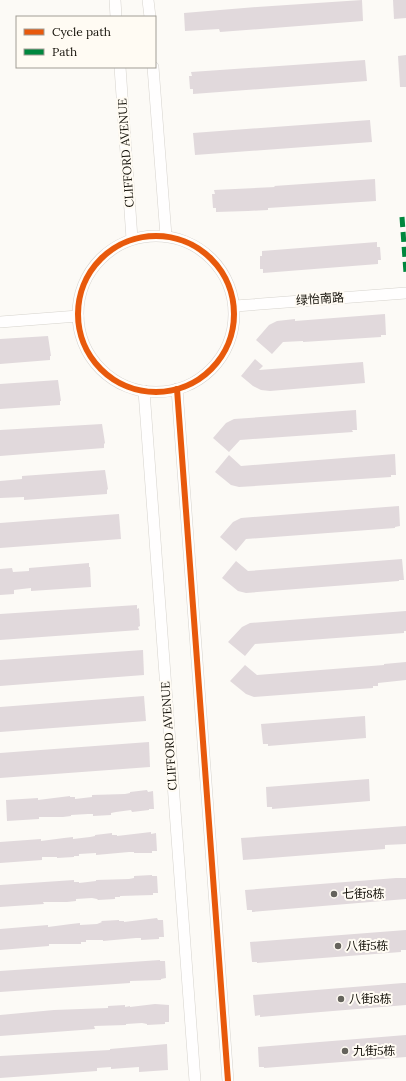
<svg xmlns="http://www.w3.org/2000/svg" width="406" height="1081" font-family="Lora,'Noto Sans SC',serif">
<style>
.building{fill:#e1d9dc}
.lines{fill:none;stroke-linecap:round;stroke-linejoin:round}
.street-casing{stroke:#d6d3cd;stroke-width:12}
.street{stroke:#fffefe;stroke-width:11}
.quiet{stroke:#00873e;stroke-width:5;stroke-dasharray:10 5;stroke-linecap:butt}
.cycleway-casing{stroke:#fffbf3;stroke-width:8}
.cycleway{stroke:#e8590c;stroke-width:6}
.poi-dot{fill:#65635c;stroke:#fffbf3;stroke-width:1.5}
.labels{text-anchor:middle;stroke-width:4;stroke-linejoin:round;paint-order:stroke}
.street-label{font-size:12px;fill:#141109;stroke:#fffbf3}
.poi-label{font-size:12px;fill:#141109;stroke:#fffbf3;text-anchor:start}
</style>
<rect width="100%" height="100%" fill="#fcfaf6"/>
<g class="building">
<polygon points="362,0 363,21 220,32 219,29 185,31 184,13 257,7"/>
<polygon points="393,0 406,0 406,18 394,19"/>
<polygon points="406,55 406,87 400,87 398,56"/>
<polygon points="365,60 367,81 193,94 193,89 190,89 189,76 192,76 191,72"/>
<polygon points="370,120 372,142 195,155 193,133"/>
<polygon points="375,179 376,201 268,208 268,210 248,211 216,212 216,208 213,208 212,194 215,194 214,190 275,187 274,186"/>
<polygon points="377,242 377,247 380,247 381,260 378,260 378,264 263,273 263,269 260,269 260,256 262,256 262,251"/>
<polygon points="385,314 386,335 381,335 381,337 303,342 303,341 283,342 272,354 256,340 269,325 277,321 295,319 295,321"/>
<polygon points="48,336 51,356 50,356 50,360 0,364 0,339"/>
<polygon points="255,359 263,366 259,370 363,362 365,383 270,391 261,390 253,386 241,376"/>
<polygon points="58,380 61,401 60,401 60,405 0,409 0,384"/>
<polygon points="356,410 357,430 352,430 353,432 240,440 229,452 213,438 226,423 234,419"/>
<polygon points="102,424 105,443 104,444 104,448 0,456 0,430"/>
<polygon points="395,454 396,475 391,475 391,477 239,487 231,485 215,472 229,455 241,466"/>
<polygon points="105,470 108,489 107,490 107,494 24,500 24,497 0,498 0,481 22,479 22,476"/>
<polygon points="399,506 400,526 395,527 395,528 246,539 236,551 220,537 233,522 241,518"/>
<polygon points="119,514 121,539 0,548 0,523"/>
<polygon points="402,559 404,580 399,580 399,581 246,593 238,591 222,578 236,561 248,571"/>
<polygon points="89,563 89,567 90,567 91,587 31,591 31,588 22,589 14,590 14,594 0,595 0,569 12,568 13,572 29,571 29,568"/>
<polygon points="137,605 137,609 139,608 140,626 138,627 139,630 0,640 0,614"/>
<polygon points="406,611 406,631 404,631 404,633 255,644 245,656 228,642 242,627 250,623"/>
<polygon points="143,650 144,675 0,686 0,660"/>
<polygon points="406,662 406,680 378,683 378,686 373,686 373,688 254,697 246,694 230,681 245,665 257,675 384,665 384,664"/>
<polygon points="144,696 146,721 0,732 0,707"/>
<polygon points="365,716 366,738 268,746 268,744 263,744 261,724"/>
<polygon points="149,742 150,767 0,778 0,753"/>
<polygon points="369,779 370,801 272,809 272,807 267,807 266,787"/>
<polygon points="147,790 148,792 153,791 154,809 149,809 149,810 132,812 131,810 116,812 111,813 111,815 93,816 93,814 88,814 71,815 71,816 63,817 39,817 39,819 7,821 6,800 38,798 38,800 70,796 70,797 75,797 75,799 92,797 92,795 125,794 130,793 130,792"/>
<polygon points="406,826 406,844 385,845 385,849 243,860 241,838"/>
<polygon points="151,832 151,834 156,833 157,851 152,851 152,853 134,853 134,852 129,852 96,855 96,853 79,854 79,856 74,856 74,857 57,858 57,857 42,857 42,860 0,863 0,842 41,839 41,841 64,838 73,837 73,839 90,837 95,836 95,835 112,833 112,835 117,835 117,836"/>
<polygon points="152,875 152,876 157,876 158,893 153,893 153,895 120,896 120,897 115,897 115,899 98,900 97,899 92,898 76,899 76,901 67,902 43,902 44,904 0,907 0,885 74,880 74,882 79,882 79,883 96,881 96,880 129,879 134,878 134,876"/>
<polygon points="396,878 406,878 406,899 252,912 252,910 247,910 245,890"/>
<polygon points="157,918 158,920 163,920 164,937 159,937 159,939 141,940 141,938 136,938 103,941 103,940 86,940 86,942 81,942 81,944 49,944 49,946 0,950 0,929 48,925 48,927 71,924 80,923 80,925 97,924 102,922 101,921 119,920 119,921 124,921 124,922"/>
<polygon points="406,930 406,950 401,950 401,952 257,963 257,962 252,962 250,942"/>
<polygon points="160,960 160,961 165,961 166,978 161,979 161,980 130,981 130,983 0,992 0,971"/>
<polygon points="403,983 406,983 406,1005 260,1017 260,1015 255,1016 253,995"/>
<polygon points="155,1004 169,1005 169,1022 165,1022 165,1024 147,1025 147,1024 142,1023 126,1024 126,1025 94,1026 95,1029 0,1036 0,1015 54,1010 108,1008 108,1006 125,1005 125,1007 130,1006 130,1007"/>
<polygon points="406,1035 406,1057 264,1068 264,1067 259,1067 258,1047"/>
<polygon points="167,1044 168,1070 139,1072 139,1067 111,1069 111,1067 97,1068 97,1071 0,1078 0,1056 110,1050 110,1049"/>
</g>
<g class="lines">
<g class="street-casing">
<g id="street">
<polyline points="115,0 116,17"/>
<polyline points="148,0 150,17"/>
<polyline points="120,67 132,239"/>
<polyline points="153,67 166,236"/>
<circle cx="156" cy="314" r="78"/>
<polyline points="235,306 406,293"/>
<polyline points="0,322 78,316"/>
<polyline points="177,389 228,1081"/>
<polyline points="144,391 195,1081"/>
</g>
</g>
<use href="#street" class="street"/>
<polyline class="quiet" points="402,217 406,273"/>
<g class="cycleway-casing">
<g id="cycleway">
<circle cx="156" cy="314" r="78"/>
<polyline points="177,389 228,1081"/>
</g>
</g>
<use href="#cycleway" class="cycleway"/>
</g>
<g class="poi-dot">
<circle cx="334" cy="894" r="4"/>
<circle cx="338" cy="946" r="4"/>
<circle cx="341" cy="999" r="4"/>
<circle cx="345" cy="1051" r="4"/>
</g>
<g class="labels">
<g class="street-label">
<text transform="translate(126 153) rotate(-94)" y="4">CLIFFORD AVENUE</text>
<text transform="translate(320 299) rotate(-4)" y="4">绿怡南路</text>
<text transform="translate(169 736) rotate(-94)" y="4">CLIFFORD AVENUE</text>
</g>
<g class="poi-label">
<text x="342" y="898">七街8栋</text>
<text x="346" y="950">八街5栋</text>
<text x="349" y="1003">八街8栋</text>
<text x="353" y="1055">九街5栋</text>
</g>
</g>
<rect x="16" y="16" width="140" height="52" fill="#fffbf3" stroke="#a19d95"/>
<rect x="24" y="29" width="20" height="6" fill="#e8590c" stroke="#a19d95"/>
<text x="52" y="36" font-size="12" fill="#141109">Cycle path</text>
<rect x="24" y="49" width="20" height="6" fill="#00873e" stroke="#a19d95"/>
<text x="52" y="56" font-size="12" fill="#141109">Path</text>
</svg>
